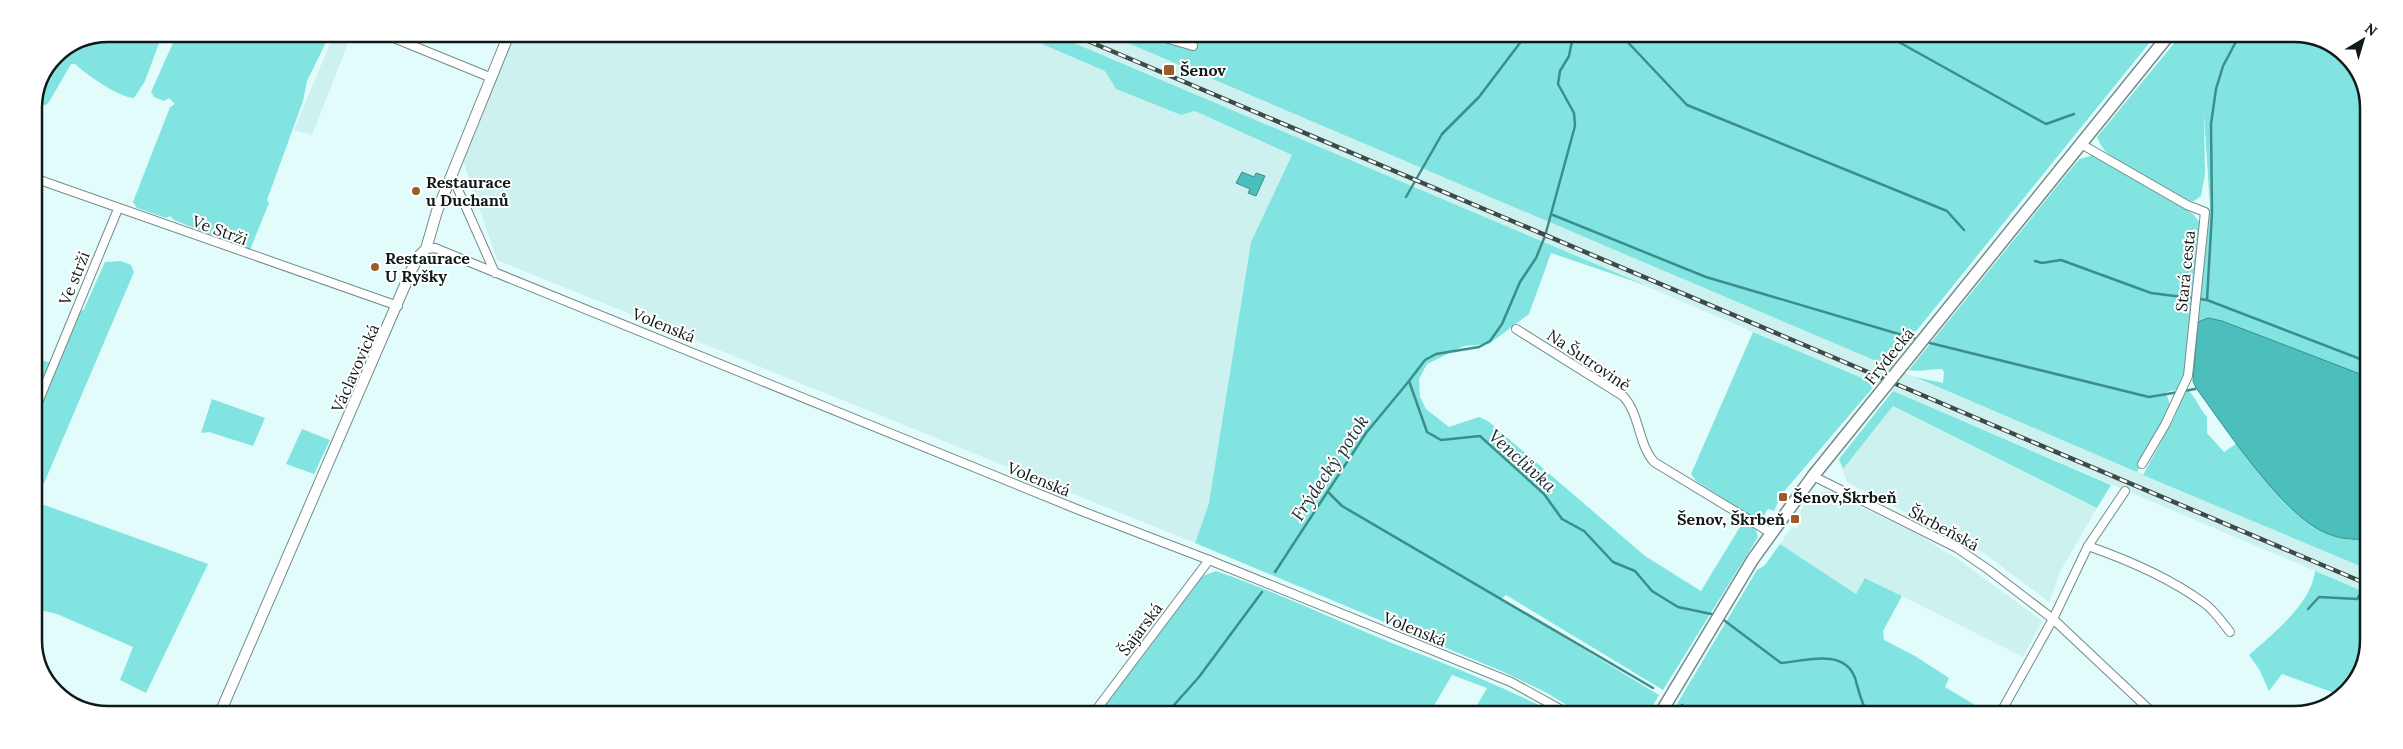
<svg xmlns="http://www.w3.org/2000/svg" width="2403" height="749" font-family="Lora,serif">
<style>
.built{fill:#cdf1ef}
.green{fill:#81e4e1}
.water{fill:#4cbfbd;stroke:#3a8e8c}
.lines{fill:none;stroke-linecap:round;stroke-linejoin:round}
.stream{stroke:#3a8e8c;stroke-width:2.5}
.minor-casing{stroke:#748b8a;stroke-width:10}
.tertiary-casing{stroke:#748b8a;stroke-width:12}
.secondary-casing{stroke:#748b8a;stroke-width:14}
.minor{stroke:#fff;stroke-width:8}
.tertiary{stroke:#fff;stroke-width:10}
.secondary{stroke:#fff;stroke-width:11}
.rail-casing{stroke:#3c4a49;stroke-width:4.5}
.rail{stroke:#fff;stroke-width:2.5;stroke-dasharray:8;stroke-linecap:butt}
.secondary-bridge-casing{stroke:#748b8a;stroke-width:14;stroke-linecap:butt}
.secondary-bridge{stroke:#fff;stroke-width:11}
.poi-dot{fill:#9d5b29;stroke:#fff;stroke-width:2}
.labels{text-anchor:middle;stroke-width:4;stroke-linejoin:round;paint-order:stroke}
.poi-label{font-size:16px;font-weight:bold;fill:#101a19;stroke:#fff;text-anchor:start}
.street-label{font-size:16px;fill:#101a19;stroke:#fff}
.water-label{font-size:18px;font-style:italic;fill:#17302f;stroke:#fff}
.rim{fill:none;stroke:#101a19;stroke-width:2.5}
</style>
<rect width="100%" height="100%" fill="#e1fcfa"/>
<g class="built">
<polygon points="334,34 349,41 312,135 294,130"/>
<polygon points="515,34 574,34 592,42 596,34 1021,35 1106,71 1116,89 1181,115 1195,111 1292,155 1251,242 1209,503 1195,543 497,260 463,161"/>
<polygon points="1055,35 1109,35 2367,569 2367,593"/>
<polygon points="1893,406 2097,508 2061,570 2049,602 1982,552 1847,482 1843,469"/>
<polygon points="1828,491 1915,533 1958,559 2042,621 2023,657 1866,578 1856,594 1780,544 1792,527 1796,529 1801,522 1797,519 1806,501 1814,494"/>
</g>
<g class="green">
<path d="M109,34H170L167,38L162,35L145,81L134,98C118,97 87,75 75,64H71L49,102L46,105L36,103L56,56Z"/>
<polygon points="177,34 330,34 307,81 303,101 267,200 269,203 250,250 174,220 170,216 166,218 137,208 133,202 170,107 175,104 169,98 164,101 154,97 151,92"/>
<polygon points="1021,35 1055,35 1645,285 1551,253 1529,314 1489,344 1464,346 1427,364 1419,379 1420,397 1426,409 1449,427 1479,417 1488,421 1645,556 1701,591 1743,522 1756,530 1758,537 1663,690 1506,595 1501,599 1659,695 1648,714 1581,714 1547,693 1506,673 1195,543 1209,503 1251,242 1292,155 1195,111 1181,115 1116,89 1105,71"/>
<polygon points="1109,35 1146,35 1179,45 1183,35 2155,36 1888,366"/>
<path d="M2180,36H2314L2351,60L2369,104L2368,377L2208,318L2198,322L2210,207L2204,114L2205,174L2201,196L2194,201C2180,201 2116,162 2105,151C2102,147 2099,142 2097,137Z"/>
<path d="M2093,155L2193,214L2201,224L2184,380L2177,390L2166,392L2170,405L2137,472L1915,377L1943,383L1944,372L1942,369C1930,369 1921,372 1909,370L2075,164L2080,159Z"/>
<polygon points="121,261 131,265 134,272 36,502 208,564 146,693 120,680 133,647 57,614 44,611 34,615 34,418 77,315 84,309 105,262"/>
<polygon points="1753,332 1876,384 1781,495 1774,511 1768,509 1760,522 1696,481 1691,474"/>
<polygon points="34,358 52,363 34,405"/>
<path d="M2186,388C2196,397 2199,408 2207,417V433L2224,452L2237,443L2282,498L2349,540L2367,539V569L2143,475L2174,418Z"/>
<polygon points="1893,391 2111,485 2097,508 1893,406 1843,469 1839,459"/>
<polygon points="212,399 265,418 253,446 209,432 201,433"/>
<polygon points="302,429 330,440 314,474 286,464"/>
<polygon points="1780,544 1856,594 1865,578 1902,596 1883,631 1884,640 1915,656 1949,678 1945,687 1985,711 1980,715 1671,714 1757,570 1765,565"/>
<path d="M1216,571C1276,592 1333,619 1392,643C1448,665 1503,686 1556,714H1472L1487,688L1452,675L1429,714H1250L1247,711L1245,714H1098L1203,576Z"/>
<path d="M2315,571L2367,593V660L2343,696L2282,674L2269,691L2259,669L2249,655C2272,635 2312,603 2315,571Z"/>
</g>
<g class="water">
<polygon points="1242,172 1254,177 1256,173 1265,176 1256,196 1248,193 1250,189 1236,183"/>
<path d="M2208,318L2222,321L2368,377L2367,539C2352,540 2340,539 2326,533C2282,515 2225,427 2196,388L2193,381L2198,322Z"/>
</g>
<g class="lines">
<g class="stream">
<polyline points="1573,36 1569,56 1560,71 1558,84 1574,113 1575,126 1545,236 1536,258 1520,282 1502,324 1490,341 1479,347 1436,354 1425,360 1409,381 1427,432 1441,440 1480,436 1544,494 1562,519 1584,531 1613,562 1635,571 1652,591 1678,607 1716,615"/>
<polyline points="1622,36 1687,105 1947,211 1964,230"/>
<polyline points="1888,36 2046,124 2074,114"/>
<polyline points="2105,36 2106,37"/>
<polyline points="1406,197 1442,134 1479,97 1526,35"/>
<polyline points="1553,215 1706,277 1919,340"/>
<polyline points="2035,261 2042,263 2061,260 2151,293 2207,300 2368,362"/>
<polyline points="2207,300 2212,213 2211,124 2216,89 2223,66 2239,36"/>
<polyline points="1926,342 2149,397 2179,392"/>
<polyline points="2184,391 2195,389"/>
<polyline points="1328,492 1342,506 1653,688"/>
<polyline points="1275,572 1366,433 1409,381"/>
<polyline points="2308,609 2319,597 2357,599 2367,585"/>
<path d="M1721,618L1781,663C1805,661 1844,648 1855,678C1859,691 1861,704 1869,715"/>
<polyline points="1682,705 1698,715"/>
<polyline points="1166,714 1199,677 1262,592"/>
</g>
<g class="minor-casing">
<g id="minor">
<polyline points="384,34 492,78"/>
<polyline points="1155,35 1193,46"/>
<polyline points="2081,144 2187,205 2205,212 2188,376 2165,425 2142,464"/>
<polyline points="452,176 495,273"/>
<polyline points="34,178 398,306"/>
<polyline points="426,249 435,248 1079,510 1209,560 1511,682 1569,714"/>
<path d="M1516,329L1623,396C1640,414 1638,444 1654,462L1771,533"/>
<polyline points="34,412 118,209"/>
<polyline points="1813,476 1957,548 1989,570 2053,619 2155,715"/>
<path d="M2125,491L2088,546C2128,560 2170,578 2204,603C2214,610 2222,622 2230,632"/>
<polyline points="1093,714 1209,560"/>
<polyline points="1994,715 2001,712 2053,619 2088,546"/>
</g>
</g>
<g class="tertiary-casing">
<polyline id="tertiary" points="220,713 412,269 419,256 426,249 437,211 509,34"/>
</g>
<g class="secondary-casing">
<g id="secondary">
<polyline points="1913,352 2168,36"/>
<polyline points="1660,714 1753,559 1813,476 1871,404"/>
</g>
</g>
<use href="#minor" class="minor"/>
<use href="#tertiary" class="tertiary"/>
<use href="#secondary" class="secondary"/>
<g class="rail-casing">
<polyline id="rail" points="1074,35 2367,584"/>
</g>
<use href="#rail" class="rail"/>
<g class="secondary-bridge-casing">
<polyline id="secondary-bridge" points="1871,404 1913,352"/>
</g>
<use href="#secondary-bridge" class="secondary-bridge"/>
</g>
<g class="poi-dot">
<rect x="1163" y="64" width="12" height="12" rx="2.5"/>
<circle cx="416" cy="191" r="5"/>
<circle cx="375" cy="267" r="5"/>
<rect x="1778" y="492" width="10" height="10" rx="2.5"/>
<rect x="1790" y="514" width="10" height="10" rx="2.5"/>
</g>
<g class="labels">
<g class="poi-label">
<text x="1180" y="76">Šenov</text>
<text x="426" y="188">Restaurace<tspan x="426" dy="18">u Duchanů</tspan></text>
<text x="385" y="264">Restaurace<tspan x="385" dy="18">U Ryšky</tspan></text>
<text x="1793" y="503">Šenov,Škrbeň</text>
<text x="1785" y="525" text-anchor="end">Šenov, Škrbeň</text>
</g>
<g class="street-label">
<text transform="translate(220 230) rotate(20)" y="6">Ve Strži</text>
<text transform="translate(2185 271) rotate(-84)" y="6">Stará cesta</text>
<text transform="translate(74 278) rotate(-68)" y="6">Ve strži</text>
<text transform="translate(664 325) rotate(22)" y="6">Volenská</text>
<text transform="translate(1889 356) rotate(-51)" y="6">Frýdecká</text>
<text transform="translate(1589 360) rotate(34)" y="6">Na Šutrovině</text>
<text transform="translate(355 368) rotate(-66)" y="6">Václavovická</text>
<text transform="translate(1039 479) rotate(22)" y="6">Volenská</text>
<text transform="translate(1944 528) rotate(28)" y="6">Škrbeňská</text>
<text transform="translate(1140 629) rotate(-53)" y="6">Šajarská</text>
<text transform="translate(1415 629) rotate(22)" y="6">Volenská</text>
</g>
<g class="water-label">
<text transform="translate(1522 461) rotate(42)" y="6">Venclůvka</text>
<text transform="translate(1330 468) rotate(-56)" y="6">Frýdecký potok</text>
</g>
</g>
<path d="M0 0H2403V749H0ZM108 42H2294A66 66 0 0 1 2360 108V640A66 66 0 0 1 2294 706H108A66 66 0 0 1 42 640V108A66 66 0 0 1 108 42Z" fill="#fff" fill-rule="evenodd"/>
<path class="rim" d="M108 42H2294A66 66 0 0 1 2360 108V640A66 66 0 0 1 2294 706H108A66 66 0 0 1 42 640V108A66 66 0 0 1 108 42Z"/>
<g transform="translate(2363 40) rotate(38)" stroke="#ffffff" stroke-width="4" paint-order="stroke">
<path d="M0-4L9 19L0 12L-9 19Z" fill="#101a19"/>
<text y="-8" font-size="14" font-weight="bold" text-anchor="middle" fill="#101a19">N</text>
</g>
</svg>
